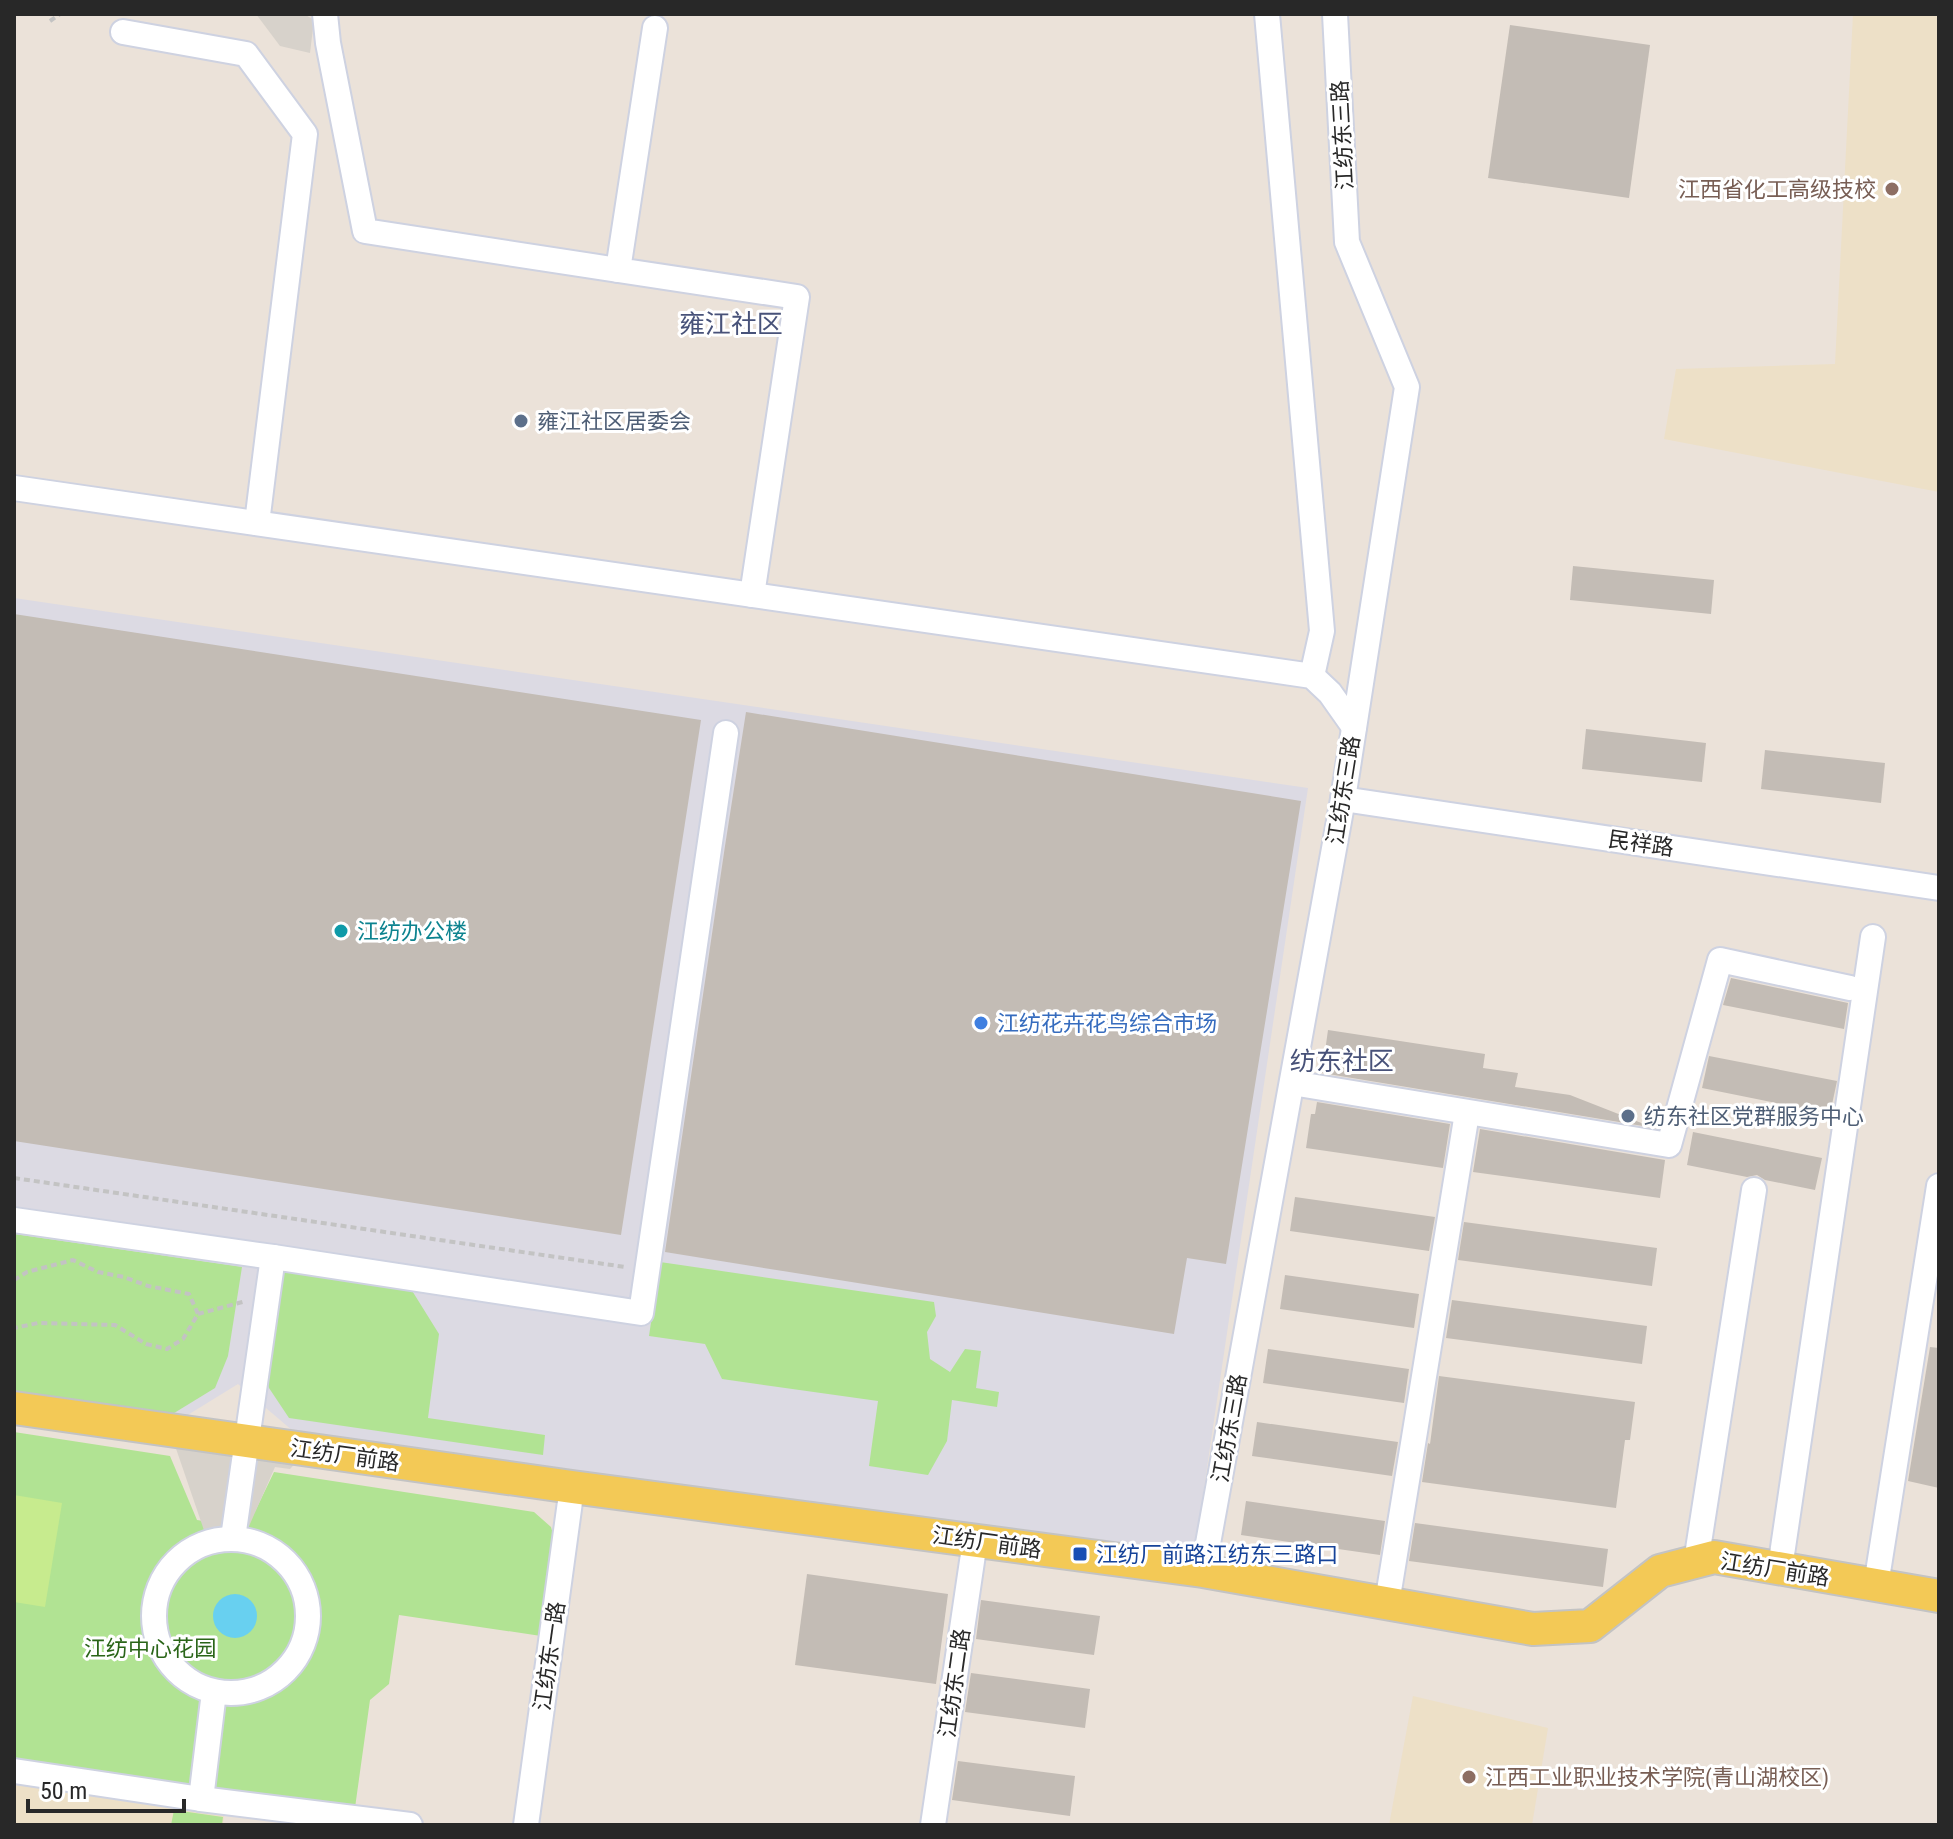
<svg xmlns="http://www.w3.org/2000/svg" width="1953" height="1839" font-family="'Roboto Condensed','Noto Sans SC',sans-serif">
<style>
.industrial{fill:#dcdae3}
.education{fill:#ede0c7}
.green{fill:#b1e393}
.pitch{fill:#c7eb8e}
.plaza{fill:#d7d2cb}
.water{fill:#68d0f0}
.building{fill:#c3bcb5}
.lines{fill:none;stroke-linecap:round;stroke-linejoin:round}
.minor-casing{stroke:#ced2e1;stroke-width:28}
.major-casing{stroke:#c3c3c3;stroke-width:36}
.path{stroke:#c3c3c3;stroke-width:4;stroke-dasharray:6 4;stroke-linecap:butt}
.minor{stroke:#fff;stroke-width:24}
.major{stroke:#f3c956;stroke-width:32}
.education-dot{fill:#8d6e63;stroke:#fff;stroke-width:3}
.service-dot{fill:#5c6f8a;stroke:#fff;stroke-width:3}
.culture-dot{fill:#0f9aa8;stroke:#fff;stroke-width:3}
.shop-dot{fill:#3f7fe0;stroke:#fff;stroke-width:3}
.transit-dot{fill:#1a4fb4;stroke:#fff;stroke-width:3}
.labels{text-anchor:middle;stroke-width:6;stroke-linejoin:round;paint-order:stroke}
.street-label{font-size:22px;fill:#282828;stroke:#fff}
.education-label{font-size:22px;fill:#785e54;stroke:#fff;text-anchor:end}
.service-label{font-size:22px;fill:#4e5e75;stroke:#fff;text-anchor:start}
.culture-label{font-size:22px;fill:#0d838f;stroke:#fff;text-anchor:start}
.shop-label{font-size:22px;fill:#366cbe;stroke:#fff;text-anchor:start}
.transit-label{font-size:22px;fill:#164399;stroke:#fff;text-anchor:start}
.park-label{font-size:22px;fill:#2a6518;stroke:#fff}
.quarter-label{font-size:26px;fill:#485279;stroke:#fff}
</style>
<rect width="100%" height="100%" fill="#ebe2d9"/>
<polygon class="industrial" points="14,598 1308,788 1194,1555 300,1437 238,1384 178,1421 14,1396"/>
<g class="education">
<polygon points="1853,14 1939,14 1939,492 1664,439 1676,369 1835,364"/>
<polygon points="1413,1696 1548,1728 1532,1825 1389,1825"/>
<polygon points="14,1780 225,1809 223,1825 14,1825"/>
</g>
<g class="green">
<polygon points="14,1234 242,1267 228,1356 215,1388 166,1418 14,1394"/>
<polygon points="660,1262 934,1302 936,1316 927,1332 930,1359 950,1372 965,1349 981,1351 976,1388 999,1392 997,1407 952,1400 947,1441 928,1475 869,1466 878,1401 722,1379 705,1344 649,1336"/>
<polygon points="281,1269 411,1289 439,1334 428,1418 545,1435 543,1455 289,1418 269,1388 264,1373"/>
<polygon points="14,1432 170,1456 197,1520 247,1528 274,1472 534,1512 551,1527 555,1542 541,1636 399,1615 389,1684 370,1700 354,1815 14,1766"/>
<polygon points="174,1810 223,1817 222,1825 171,1825"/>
</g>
<polygon class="pitch" points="14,1495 62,1503 45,1607 14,1602"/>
<g class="plaza">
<polygon points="256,14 304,14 314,20 310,53 280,46"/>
<polygon points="170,1431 308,1450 290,1469 275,1467 243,1540 233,1538 208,1542"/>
</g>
<circle class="water" cx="235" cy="1616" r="22"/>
<g class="building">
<polygon points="1510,25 1650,45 1629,198 1488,178"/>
<polygon points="1573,566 1714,580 1711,614 1570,600"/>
<polygon points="14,614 701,720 621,1235 14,1141"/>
<polygon points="746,712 1301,801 1226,1264 1187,1258 1174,1334 665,1252 725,846"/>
<polygon points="1586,729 1706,743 1702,782 1582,769"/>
<polygon points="1765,750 1885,763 1881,803 1761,789"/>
<polygon points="1731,978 1848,1003 1844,1029 1723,1005"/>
<polygon points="1328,1030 1485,1054 1483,1068 1518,1073 1515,1087 1570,1095 1644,1124 1643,1126 1322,1073"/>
<polygon points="1709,1056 1837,1081 1830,1114 1702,1088"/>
<polygon points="1317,1102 1450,1124 1443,1168 1306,1148 1311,1114 1315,1114"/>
<polygon points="1480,1129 1665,1160 1660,1198 1473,1172"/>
<polygon points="1693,1132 1822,1158 1815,1190 1765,1180 1757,1175 1747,1177 1687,1165"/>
<polygon points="1295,1197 1435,1217 1429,1251 1290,1231"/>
<polygon points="1464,1222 1657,1248 1652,1286 1458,1260"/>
<polygon points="1285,1275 1419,1294 1414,1328 1280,1309"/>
<polygon points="1452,1300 1647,1326 1642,1364 1446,1338"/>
<polygon points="1930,1347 1939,1348 1939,1488 1908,1481"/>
<polygon points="1268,1349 1409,1369 1404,1403 1263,1383"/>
<polygon points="1439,1376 1635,1402 1630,1440 1625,1440 1616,1508 1422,1482 1428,1443 1430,1444"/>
<polygon points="1257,1422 1398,1442 1392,1476 1252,1456"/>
<polygon points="1246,1501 1385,1521 1380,1555 1241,1535"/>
<polygon points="1415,1523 1608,1549 1603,1587 1409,1561"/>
<polygon points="807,1574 948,1594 936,1684 795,1665"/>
<polygon points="981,1600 1100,1616 1094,1655 976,1639"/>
<polygon points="971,1673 1090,1689 1085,1728 965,1712"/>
<polygon points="958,1761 1075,1776 1070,1816 952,1800"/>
</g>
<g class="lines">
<g class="minor-casing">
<g id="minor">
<polyline points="325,14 328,43 365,231 618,270"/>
<polyline points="1267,14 1322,631 1312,676"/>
<polyline points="655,28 618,270 797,297 752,595"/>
<polyline points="123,32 246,54 305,134 257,523"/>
<polyline points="14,488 1312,676 1330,693 1354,727"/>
<polyline points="1343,799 1939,888"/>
<polyline points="1292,1083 1669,1145 1720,960 1850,988"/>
<polyline points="14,1220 273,1257 641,1313 726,733"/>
<polyline points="233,1538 273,1257"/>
<circle cx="231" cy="1616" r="77"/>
<polyline points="1696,1562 1754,1190"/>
<polyline points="1780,1568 1873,937"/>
<polyline points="1203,1571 1343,799 1407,387 1347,242 1335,14"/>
<polyline points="1876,1585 1939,1186"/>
<polyline points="1387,1603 1467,1113"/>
<polyline points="14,1771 201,1799 410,1825"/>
<polyline points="201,1799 214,1692"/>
<polyline points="526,1825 572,1487"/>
<polyline points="933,1825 975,1541"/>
</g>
</g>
<g class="major-casing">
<polyline id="major" points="14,1408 572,1487 1203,1571 1533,1629 1590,1626 1660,1571 1714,1557 1939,1596"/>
</g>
<g class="path">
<polyline points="50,21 60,14"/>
<polyline points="14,1178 625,1267"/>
<polyline points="14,1280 27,1272 73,1260 98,1272 124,1277 148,1286 189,1294 198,1314 183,1339 167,1349 146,1344 115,1325 38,1323 14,1328"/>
<polyline points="198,1314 246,1301"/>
</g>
<use href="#minor" class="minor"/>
<use href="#major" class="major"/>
</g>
<g class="education-dot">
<circle cx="1892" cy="189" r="8"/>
<circle cx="1469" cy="1777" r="8"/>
</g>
<g class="service-dot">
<circle cx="521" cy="421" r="8"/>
<circle cx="1628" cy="1116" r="8"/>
</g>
<circle class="culture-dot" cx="341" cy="931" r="8"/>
<circle class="shop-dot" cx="981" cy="1023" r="8"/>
<rect class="transit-dot" x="1072" y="1546" width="16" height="16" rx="4"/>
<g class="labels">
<g class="street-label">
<text transform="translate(1342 135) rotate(-93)" y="8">江纺东三路</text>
<text transform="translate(1343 790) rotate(-81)" y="8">江纺东三路</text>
<text transform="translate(1641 843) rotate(8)" y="8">民祥路</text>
<text transform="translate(1229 1428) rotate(-80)" y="8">江纺东三路</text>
<text transform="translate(345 1455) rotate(8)" y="8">江纺厂前路</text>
<text transform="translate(987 1542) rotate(8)" y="8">江纺厂前路</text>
<text transform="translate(1775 1569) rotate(9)" y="8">江纺厂前路</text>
<text transform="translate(549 1656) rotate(-82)" y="8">江纺东一路</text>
<text transform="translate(954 1683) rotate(-82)" y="8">江纺东二路</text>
</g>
<g class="education-label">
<text x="1876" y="197">江西省化工高级技校</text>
<text x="1485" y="1785" text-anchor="start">江西工业职业技术学院(青山湖校区)</text>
</g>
<g class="service-label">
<text x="537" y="429">雍江社区居委会</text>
<text x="1644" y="1124">纺东社区党群服务中心</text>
</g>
<g class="culture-label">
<text x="357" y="939">江纺办公楼</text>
</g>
<g class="shop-label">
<text x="997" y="1031">江纺花卉花鸟综合市场</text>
</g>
<g class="transit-label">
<text x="1096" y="1562">江纺厂前路江纺东三路口</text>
</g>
<g class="park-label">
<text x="150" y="1656">江纺中心花园</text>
</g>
<g class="quarter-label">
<text x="731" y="333">雍江社区</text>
<text x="1342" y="1070">纺东社区</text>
</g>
</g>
<rect width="1953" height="1839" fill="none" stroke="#282828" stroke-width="32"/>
<path d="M28 1799v12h156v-12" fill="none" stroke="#282828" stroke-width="4"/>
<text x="40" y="1799" font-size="24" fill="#282828" stroke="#ffffff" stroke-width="6" paint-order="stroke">50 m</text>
</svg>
